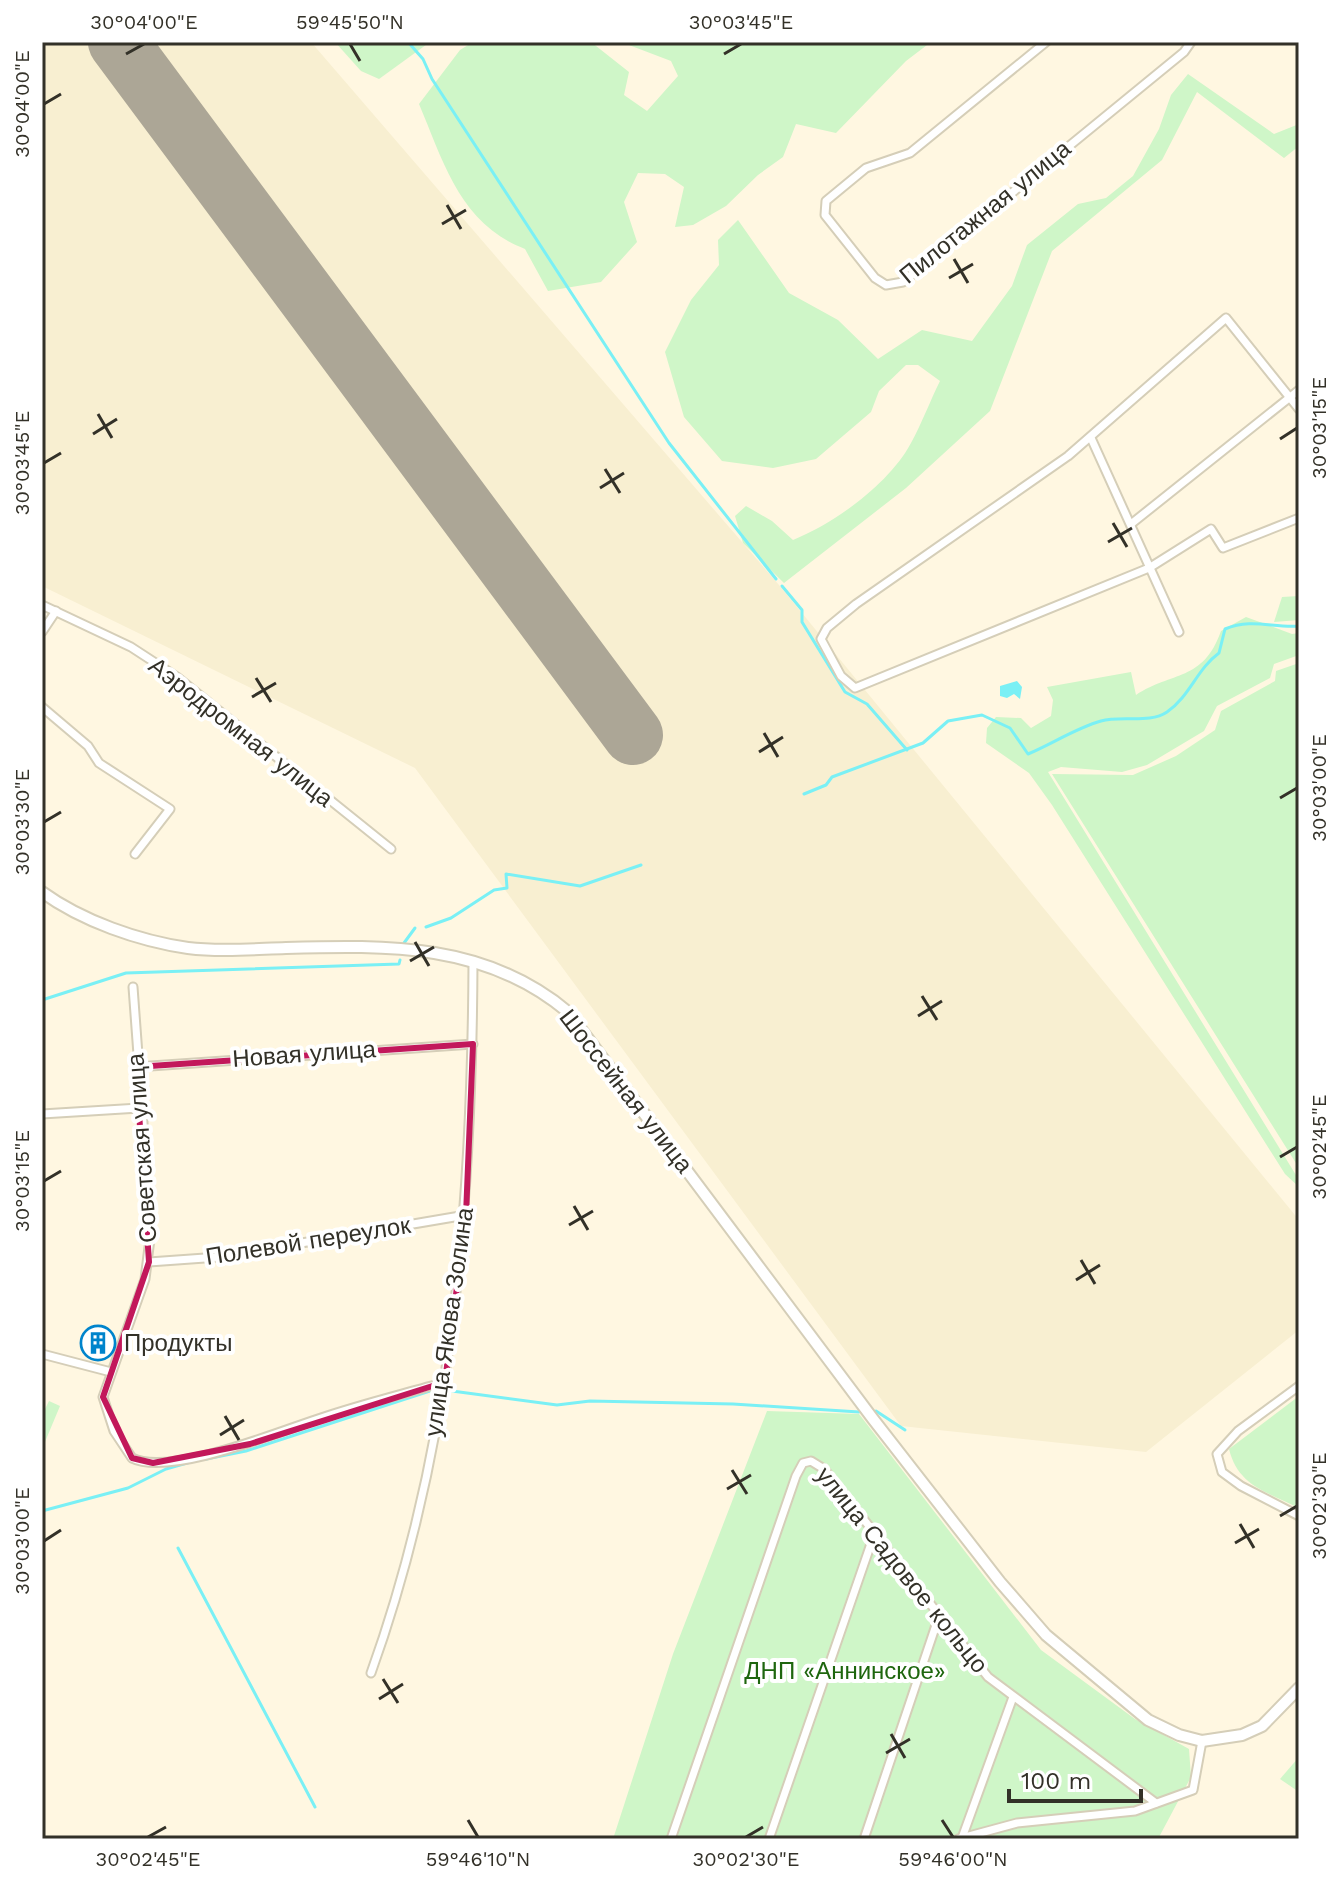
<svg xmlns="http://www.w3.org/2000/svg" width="1341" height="1881" font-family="'Work Sans',sans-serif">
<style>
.built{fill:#f8efd1}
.green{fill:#cff6c8}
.water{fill:#7af0f5}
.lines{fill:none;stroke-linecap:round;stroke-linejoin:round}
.stream{stroke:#7af0f5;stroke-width:3}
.runway{stroke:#aca696;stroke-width:60}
.street-casing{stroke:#d5ceb8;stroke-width:11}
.secondary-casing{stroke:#d5ceb8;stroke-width:14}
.street{stroke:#fff;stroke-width:7}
.secondary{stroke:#fff;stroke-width:10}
.marked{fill:none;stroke:#c2185b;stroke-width:6;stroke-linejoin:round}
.ticks{fill:none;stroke:#333128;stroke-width:3}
.labels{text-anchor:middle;stroke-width:8;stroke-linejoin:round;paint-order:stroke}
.street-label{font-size:24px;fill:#333128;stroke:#fff}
.poi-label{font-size:24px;fill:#333128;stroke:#fff;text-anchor:start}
.park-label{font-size:24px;fill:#1e660e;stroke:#fff}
.neatline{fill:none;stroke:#333128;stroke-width:3}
.ticks-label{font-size:20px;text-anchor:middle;fill:#333128}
</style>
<rect width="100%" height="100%" fill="#fff7e1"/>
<polygon class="built" points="42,42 311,42 779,585 1299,1220 1299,1330 1146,1452 901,1426 415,768 42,586"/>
<g class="green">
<polygon points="335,42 430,42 379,79 361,71"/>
<path d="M473,42H591L629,72L624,95L647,111L678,76L671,61L621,42H931L906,61L836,133L796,124L783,157L758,175L726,206L693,225L675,227L684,187L665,174L638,173L624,202L637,242L601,282L548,291L525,249C460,224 444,163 419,104L460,50Z"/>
<path d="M1188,74L1274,134L1299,124V146L1284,158L1197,92L1162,160L1052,251L990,411L906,488L784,583L743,543L735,516L746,506L772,521L793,540C835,523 889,484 911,443C922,423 930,401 940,381L918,365H906L879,391L871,412L816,459L773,468L722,461L684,417L665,352L691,300L719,265L718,240L738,220L789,293L838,320L878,359L922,330L972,341L1012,286L1027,245L1078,204L1106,198L1133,176L1159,129L1171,95Z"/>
<polygon points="1299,596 1299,620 1274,622 1282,597"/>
<path d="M1246,617L1292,634L1299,633V655L1274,664L1270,678L1217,706L1204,731L1147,765L1122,772L1061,767L1048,772L1299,1180V1187L1285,1174L1052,805L1029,773L986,743L987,728L996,717L1021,718L1031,728L1051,716L1053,700L1047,687L1131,672L1136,695C1172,671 1203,682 1221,631Z"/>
<polygon points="1299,663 1299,1168 1052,774 1133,775 1176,756 1215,730 1221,711 1275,681 1276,671"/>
<path d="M1299,1396V1508C1267,1492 1238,1486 1229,1449Z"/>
<polygon points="49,1401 60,1406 42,1449 42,1415"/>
<polygon points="767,1411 859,1414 1041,1650 1135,1719 1189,1749 1191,1777 1158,1839 613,1839 673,1654"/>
<polygon points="1299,1757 1299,1792 1280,1779"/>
</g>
<polygon class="water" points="1017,681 1022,687 1020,699 1014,694 1007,698 1000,696 1000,686"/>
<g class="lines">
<g class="stream">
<polyline points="408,42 423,59 432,79 669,443 776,579"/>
<polyline points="782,586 802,610 802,622 845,692 867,704 907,750"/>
<path d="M804,794L826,785L832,777L923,743L948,721L982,715L1010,728L1028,754C1052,744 1076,728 1101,721C1121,715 1150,724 1167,712C1190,696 1197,669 1219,653L1225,629C1252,618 1272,628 1299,626"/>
<polyline points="426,927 451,918 494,890 507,888 506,874 580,886 641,865"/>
<polyline points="404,943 415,928"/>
<polyline points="42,1000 126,973 399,964 400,960"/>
<polyline points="452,1391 557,1405 590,1401 733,1404 859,1412"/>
<polyline points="876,1411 905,1430"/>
<polyline points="206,1459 246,1451 439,1388"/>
<polyline points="42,1511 128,1488 166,1469 194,1461"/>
<polyline points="178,1548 315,1807"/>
</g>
<polyline class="runway" points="118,42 633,735"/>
<g class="street-casing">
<g id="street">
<polyline points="1046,42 910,153 866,168 826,201 825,215 875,278 886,285 903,282 1184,52 1191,42"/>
<polyline points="1299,409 1226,318 1068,456 856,604 827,628 821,639 841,676 855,688 1149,568 1211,529 1223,548 1299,518"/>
<polyline points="1091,438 1179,632"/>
<polyline points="1131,524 1299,390"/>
<polyline points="42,605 131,647 177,677 391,849"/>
<polyline points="42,632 56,611"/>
<polyline points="42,707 88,746 99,763 170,809 135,854"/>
<path d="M133,987L151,1231L145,1279L103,1397L114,1431L132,1458C170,1477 280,1431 321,1418C362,1404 404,1394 445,1382"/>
<polyline points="136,1067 473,1044"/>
<polyline points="42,1114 139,1108"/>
<polyline points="149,1262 219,1257 466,1215"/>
<polyline points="42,1354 111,1372"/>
<polyline points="1299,1386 1238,1431 1217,1454 1222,1472 1241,1486 1299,1516"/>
<path d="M371,1673C453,1445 472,1203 473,962"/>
<polyline points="962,1838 1013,1697"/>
<polyline points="671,1839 796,1476 803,1463 811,1461 824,1469 988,1677 1156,1803"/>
<polyline points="769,1839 875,1532"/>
<polyline points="864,1839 939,1616"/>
<polyline points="958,1839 1017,1823 1135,1811 1193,1790 1202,1741"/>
</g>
</g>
<g class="secondary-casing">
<path id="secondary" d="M42,892C82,921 139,941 188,948C220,952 254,949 286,948C388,945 486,943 568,1012L873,1419L1000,1582L1046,1635L1148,1720L1179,1735L1202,1741L1242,1735L1262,1726L1299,1688"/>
</g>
<use href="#street" class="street"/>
<use href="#secondary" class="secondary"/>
</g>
<path class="marked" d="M473,1044L466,1215L445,1382L250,1444L153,1463L132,1458L103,1397L149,1262L136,1067Z"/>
<path class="ticks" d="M350,44L360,61M126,54L144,44M724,54L741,44M44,104L61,94M447,205L461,229M442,224L466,210M954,259L968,283M949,278L973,264M98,414L112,438M93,434L117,419M1280,439L1297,428M44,463L61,453M605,469L620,493M600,488L624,473M1113,523L1127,547M1108,542L1132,528M256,678L271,702M252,697L276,683M764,733L778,757M759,752L783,737M1280,798L1297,788M44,822L61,812M415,942L429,966M410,961L434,947M922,996L937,1020M918,1016L942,1001M1280,1157L1297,1147M44,1181L61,1171M574,1206L588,1230M569,1225L593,1211M1081,1260L1095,1284M1076,1280L1100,1265M225,1416L239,1440M220,1435L244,1420M732,1470L747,1494M727,1489L751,1475M1280,1516L1297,1506M1240,1524L1254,1548M44,1541L61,1530M1235,1543L1259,1529M383,1679L398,1703M379,1699L403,1684M891,1734L905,1758M886,1753L910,1739M468,1820L478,1837M942,1820L953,1837M148,1837L166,1827M746,1837L763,1827"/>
<defs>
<g id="building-ring" transform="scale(1.8)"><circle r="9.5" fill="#fff" stroke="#0084cc" stroke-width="1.5"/><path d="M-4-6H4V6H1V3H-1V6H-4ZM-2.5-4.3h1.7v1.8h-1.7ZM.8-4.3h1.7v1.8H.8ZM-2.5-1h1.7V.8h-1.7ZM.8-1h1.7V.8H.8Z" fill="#0084cc"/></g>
</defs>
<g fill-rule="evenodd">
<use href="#building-ring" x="98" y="1343"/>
</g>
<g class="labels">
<g class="street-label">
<text transform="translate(985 212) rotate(-39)" y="8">Пилотажная улица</text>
<text transform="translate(241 732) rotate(38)" y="8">Аэродромная улица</text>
<text transform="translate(304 1054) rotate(-4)" y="8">Новая улица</text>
<text transform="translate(626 1091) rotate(52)" y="8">Шоссейная улица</text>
<text transform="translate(142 1148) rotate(-94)" y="8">Советская улица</text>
<text transform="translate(308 1241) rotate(-9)" y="8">Полевой переулок</text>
<text transform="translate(449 1322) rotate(-82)" y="8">улица Якова Золина</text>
<text transform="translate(902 1570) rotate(51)" y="8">улица Садовое кольцо</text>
</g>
<g class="poi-label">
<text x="124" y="1351">Продукты</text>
</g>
<g class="park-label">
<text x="845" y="1679">ДНП «Аннинское»</text>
</g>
</g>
<rect width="1341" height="1881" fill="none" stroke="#ffffff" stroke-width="88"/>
<path d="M1009 1789v12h132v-12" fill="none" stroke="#333128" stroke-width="4"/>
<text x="1021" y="1789" font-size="24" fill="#333128" stroke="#ffffff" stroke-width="6" paint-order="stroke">100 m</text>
<rect x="44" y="44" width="1253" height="1793" class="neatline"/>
<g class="ticks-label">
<text x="144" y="29">30°04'00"E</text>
<text x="350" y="29">59°45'50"N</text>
<text x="741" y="29">30°03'45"E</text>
<text transform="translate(22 104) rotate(-90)" y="7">30°04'00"E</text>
<text transform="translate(1319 428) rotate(-90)" y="7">30°03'15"E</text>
<text transform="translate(22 463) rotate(-90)" y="7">30°03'45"E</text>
<text transform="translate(1319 788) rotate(-90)" y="7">30°03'00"E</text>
<text transform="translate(22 822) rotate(-90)" y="7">30°03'30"E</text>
<text transform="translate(1319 1147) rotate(-90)" y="7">30°02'45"E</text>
<text transform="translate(22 1181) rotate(-90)" y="7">30°03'15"E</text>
<text transform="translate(1319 1506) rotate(-90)" y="7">30°02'30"E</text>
<text transform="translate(22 1541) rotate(-90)" y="7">30°03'00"E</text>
<text x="148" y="1866">30°02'45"E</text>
<text x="478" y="1866">59°46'10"N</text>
<text x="746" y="1866">30°02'30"E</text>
<text x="953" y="1866">59°46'00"N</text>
</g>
</svg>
